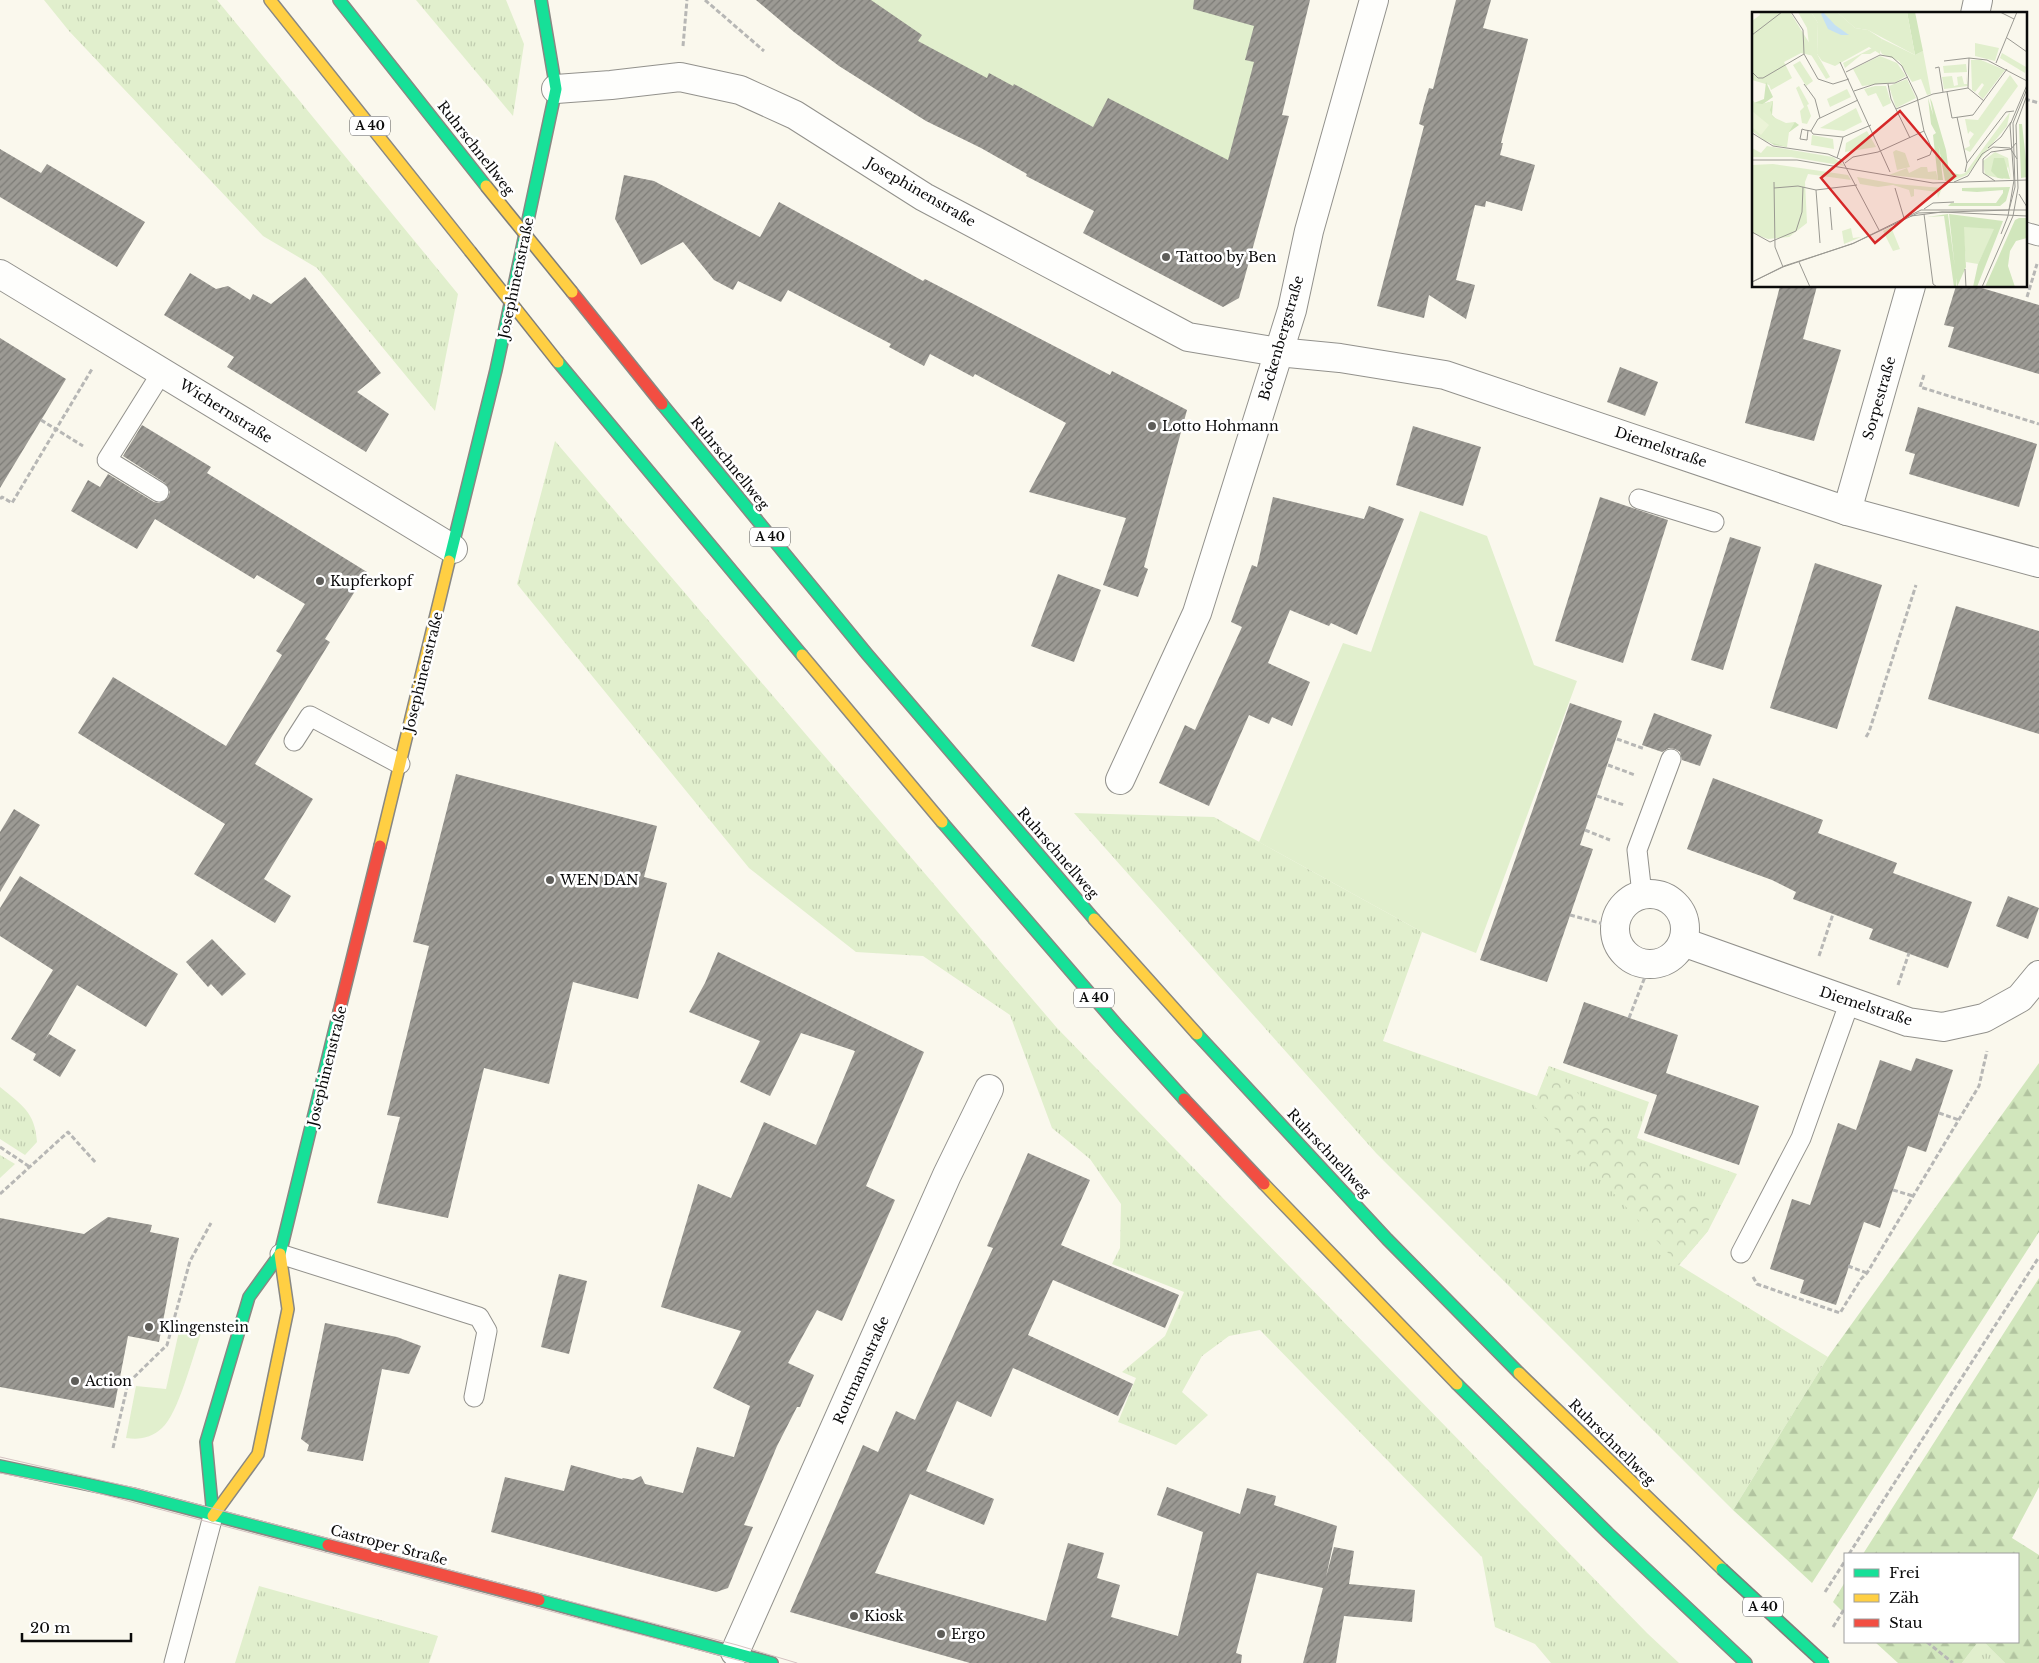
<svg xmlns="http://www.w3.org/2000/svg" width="2039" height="1663" font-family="'Libre Baskerville',serif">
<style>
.grass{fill:url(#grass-tufts)}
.forest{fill:url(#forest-firs)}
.park{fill:url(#park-crowns)}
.garden{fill:#e1efcd}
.building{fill:url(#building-hatch)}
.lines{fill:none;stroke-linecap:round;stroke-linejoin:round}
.lane-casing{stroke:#92918c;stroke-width:21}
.street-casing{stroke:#92918c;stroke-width:30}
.fast-casing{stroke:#898883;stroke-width:14}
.slow-casing{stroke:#898883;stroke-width:14}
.jam-casing{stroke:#898883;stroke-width:14}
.path{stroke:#b7b7b5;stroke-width:3;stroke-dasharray:5 2.5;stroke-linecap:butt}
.lane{stroke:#fefefc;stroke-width:19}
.street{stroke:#fefefc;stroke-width:28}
.fast{stroke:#16e098;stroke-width:11}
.slow{stroke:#ffcf43;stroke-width:11}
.jam{stroke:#f24e42;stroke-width:11}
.tram{stroke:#d5c3c2;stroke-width:1}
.fast-bridge-casing{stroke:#7f7e7a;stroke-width:14;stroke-linecap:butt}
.slow-bridge-casing{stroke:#7f7e7a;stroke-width:14;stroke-linecap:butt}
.fast-bridge{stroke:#16e098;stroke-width:11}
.slow-bridge{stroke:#ffcf43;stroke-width:11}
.poi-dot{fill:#5e5d59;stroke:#fff;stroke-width:2}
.labels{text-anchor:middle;stroke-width:5;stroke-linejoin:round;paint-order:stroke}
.shield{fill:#fff;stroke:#545454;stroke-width:1}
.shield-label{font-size:12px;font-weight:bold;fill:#0a0a0a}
.street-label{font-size:14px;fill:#0a0a0a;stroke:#fff}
.poi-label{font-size:14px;fill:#0a0a0a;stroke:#fff;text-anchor:start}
.inset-road{fill:none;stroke:#9a9992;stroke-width:1}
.view{fill:#d62828;fill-opacity:0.15;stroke:#d62828;stroke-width:2.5}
.inset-edge{fill:none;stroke:#0a0a0a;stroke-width:2.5}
</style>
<defs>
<pattern id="grass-tufts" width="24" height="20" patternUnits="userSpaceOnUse" patternTransform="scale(1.25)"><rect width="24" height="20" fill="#e1efcd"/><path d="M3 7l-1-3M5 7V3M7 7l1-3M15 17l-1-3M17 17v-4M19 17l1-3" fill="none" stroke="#c0ccaf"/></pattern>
<pattern id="forest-firs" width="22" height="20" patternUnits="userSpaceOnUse" patternTransform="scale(1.25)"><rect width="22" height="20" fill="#d1e6bc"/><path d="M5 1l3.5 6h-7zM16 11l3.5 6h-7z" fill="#b2c4a0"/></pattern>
<pattern id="park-crowns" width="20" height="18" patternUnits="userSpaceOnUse" patternTransform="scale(1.25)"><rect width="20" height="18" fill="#e1efcd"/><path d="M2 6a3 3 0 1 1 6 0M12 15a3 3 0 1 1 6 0" fill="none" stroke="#c0ccaf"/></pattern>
<pattern id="building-hatch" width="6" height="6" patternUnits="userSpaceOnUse" patternTransform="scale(1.25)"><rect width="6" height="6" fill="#9c9a94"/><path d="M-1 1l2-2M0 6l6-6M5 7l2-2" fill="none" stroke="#7d7c77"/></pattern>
</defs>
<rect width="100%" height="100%" fill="#faf8ed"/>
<g class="grass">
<polygon points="44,0 217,0 458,294 435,411 317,268 263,236 69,31"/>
<polygon points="416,0 506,0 524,44 513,116"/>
<polygon points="555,441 1057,1028 1647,1633 1679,1663 1551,1663 1535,1644 1495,1627 1482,1557 1260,1330 1229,1336 1202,1356 1182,1392 1208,1415 1176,1445 1118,1422 1136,1378 1122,1372 1165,1336 1184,1292 1112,1264 1120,1248 1121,1204 1090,1159 1052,1128 1010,1015 923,956 856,952 749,868 517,584"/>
<polygon points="1074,813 1214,817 1422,932 1383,1041 1537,1096 1549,1066 1649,1102 1637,1138 1737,1174 1708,1231 1679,1265 1828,1357 1733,1510 1376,1153"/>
<path d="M0,1087C22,1105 35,1112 37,1142L25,1155L0,1139Z"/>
<polygon points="0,1155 15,1164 0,1178"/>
<polygon points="259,1586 438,1636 429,1663 235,1663"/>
<polygon points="1978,1642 1984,1642 2005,1663 1962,1663"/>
</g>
<g class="forest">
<polygon points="2039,1063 2039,1232 1812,1583 1733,1510 1828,1357"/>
<polygon points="2039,1278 2039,1487 2012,1538 2039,1555 2039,1663 2005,1663 1984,1642 2018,1642 2018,1554 1863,1554"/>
<polygon points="1845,1582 1845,1614 1833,1602"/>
<polygon points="1875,1642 1978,1642 1962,1663 1898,1663"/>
</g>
<polygon class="park" points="1549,1066 1709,1218 1708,1231 1679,1265 1534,1106"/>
<g class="garden">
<polygon points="842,0 1267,0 1246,164 1222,209"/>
<polygon points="1420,511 1487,536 1534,665 1577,681 1476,953 1422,932 1259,842 1343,643 1371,652"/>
<path d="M180,1327L201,1334C193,1355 178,1415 162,1428C151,1438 140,1440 126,1438L136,1386L166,1389Z"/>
</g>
<g class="building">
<polygon points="756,0 871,0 922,35 918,41 987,78 989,73 1013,86 1014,84 1093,127 1108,98 1228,160 1254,62 1245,60 1254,26 1193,9 1194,0 1310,0 1282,115 1289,116 1239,298 1223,307 1083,233 1094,211 1026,176 1027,174 981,148 926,121 839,66 794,32"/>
<polygon points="1456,0 1491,0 1483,28 1528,39 1501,143 1503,143 1500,155 1535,165 1522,211 1486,201 1485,207 1475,205 1456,280 1475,285 1466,319 1429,295 1424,318 1377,306 1424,126 1419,124 1424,105 1429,88 1433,89"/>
<polygon points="0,149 41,173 47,164 145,222 117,267 0,197"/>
<polygon points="624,175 654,181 760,237 779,202 923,281 925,279 1110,375 1112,371 1187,410 1144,567 1148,569 1138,597 1103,585 1126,518 1029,492 1066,423 975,374 973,377 930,354 924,366 889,347 891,344 788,290 781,302 738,281 733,290 714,280 683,242 641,265 615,219"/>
<polygon points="190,273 216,289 228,286 250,300 253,294 271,304 305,277 381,373 357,392 389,414 366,452 227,367 234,357 164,315"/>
<polygon points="1780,286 1817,286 1803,339 1841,350 1814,441 1745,423"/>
<polygon points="1956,286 1975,286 2039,305 2039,374 1948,347 1954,327 1944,325"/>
<polygon points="0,338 66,379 0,488"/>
<polygon points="1620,367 1658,382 1645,416 1607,402"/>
<polygon points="1918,407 2037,444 2019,507 1909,474 1915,454 1905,451"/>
<polygon points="142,425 211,467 207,473 367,572 325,639 330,642 255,764 313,799 264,879 291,896 275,923 194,874 225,824 78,733 113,677 226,746 282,655 276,651 305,604 257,575 254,579 155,519 137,549 71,511 88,480 100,487 108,474 154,502 159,503 168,498 170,492 165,483 123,456"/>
<polygon points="1413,426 1481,447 1463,506 1396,485"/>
<polygon points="1273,497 1364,519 1369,506 1404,519 1357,635 1331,623 1329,626 1290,610 1268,663 1310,682 1292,726 1272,717 1269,724 1249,715 1209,806 1159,783 1185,725 1195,730 1242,627 1231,622 1252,565 1257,567"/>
<polygon points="1600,497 1668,520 1623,663 1555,641"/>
<polygon points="1730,537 1761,547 1723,670 1691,660"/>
<polygon points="1815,563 1882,585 1837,729 1770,708"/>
<polygon points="1058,574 1101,590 1074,662 1031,646"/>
<polygon points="1956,606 2039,631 2039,734 1928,699"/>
<polygon points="1570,703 1622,721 1580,845 1593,849 1547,982 1480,960"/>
<polygon points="1654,713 1712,735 1700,766 1682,760 1680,752 1675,749 1669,748 1662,752 1642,745"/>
<polygon points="456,774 657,826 644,877 667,883 638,999 573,982 549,1084 484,1068 448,1218 377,1203 400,1117 387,1115 429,946 413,942"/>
<polygon points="1713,778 1823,820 1818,833 1897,863 1893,873 1972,902 1948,968 1869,939 1873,929 1793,899 1796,892 1772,880 1687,849"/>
<polygon points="14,809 40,825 0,892 0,832"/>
<polygon points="20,876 178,974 146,1027 77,985 45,1040 49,1034 76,1050 60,1077 33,1060 36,1054 11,1039 53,970 0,936 0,908"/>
<polygon points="2008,896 2039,908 2028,939 1996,926"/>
<polygon points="212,939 246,974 222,996 211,984 208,987 186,962"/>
<polygon points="718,952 924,1052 866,1186 895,1200 842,1321 817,1310 788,1363 814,1375 800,1407 797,1407 777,1446 744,1525 753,1527 728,1588 716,1592 491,1532 505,1477 564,1491 571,1465 622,1479 623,1478 633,1480 641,1476 645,1484 683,1493 697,1447 734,1457 750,1406 713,1388 741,1331 661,1307 698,1184 731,1198 764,1122 816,1145 855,1051 801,1033 770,1096 740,1082 760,1041 689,1012 705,983"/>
<polygon points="1584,1002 1678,1035 1666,1073 1759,1106 1739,1165 1644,1133 1657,1095 1563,1063"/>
<polygon points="1916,1058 1953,1070 1926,1152 1908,1146 1880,1228 1864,1222 1836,1305 1800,1293 1804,1280 1770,1269 1792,1199 1810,1205 1838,1123 1856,1130 1880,1060 1911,1071"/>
<polygon points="1028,1153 1090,1180 1061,1245 1179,1295 1165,1328 1053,1280 1028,1335 1133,1384 1118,1416 1013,1368 991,1417 957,1401 926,1471 994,1499 984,1525 910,1494 875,1573 1046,1621 1068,1543 1104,1553 1097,1578 1120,1585 1111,1617 1178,1636 1203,1532 1157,1515 1167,1487 1240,1514 1247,1488 1276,1496 1274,1505 1337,1526 1326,1577 1334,1547 1354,1551 1349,1584 1415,1590 1412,1622 1344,1616 1336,1663 1303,1663 1323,1588 1257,1573 1236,1653 1242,1655 1241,1663 970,1663 790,1612 863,1445 878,1452 896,1411 915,1420 993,1248 987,1246"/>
<polygon points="108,1217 152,1225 150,1232 179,1238 159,1342 128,1336 114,1408 0,1387 0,1218 84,1234"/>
<polygon points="559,1274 587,1281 569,1354 541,1347"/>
<polygon points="325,1323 397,1337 421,1346 409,1374 382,1369 363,1461 307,1451 309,1445 301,1439"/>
</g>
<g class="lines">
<g class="lane-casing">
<g id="lane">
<polyline points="2025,232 2039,236"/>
<polyline points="159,492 107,460 162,372"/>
<polyline points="1639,499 1714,522"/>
<polyline points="294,741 310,716 400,764"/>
<polyline points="1642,894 1637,850 1671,759"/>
<polyline points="1741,1253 1801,1138 1850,1001"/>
<polyline points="280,1254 479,1317 487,1331 474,1397"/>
<polyline points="174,1663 213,1516"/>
</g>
</g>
<g class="street-casing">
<g id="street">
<polyline points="1975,14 1978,0"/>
<polyline points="556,89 611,85 680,77 740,90 795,115 924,197 1188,337 1278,352 1340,358 1445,375 1847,511 2039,563"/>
<polyline points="0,274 453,549"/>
<polyline points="1847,511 1911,286"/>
<polyline points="1120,780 1197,613 1292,310 1309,231 1374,0"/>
<circle cx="1650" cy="929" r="35"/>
<polyline points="1683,942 1908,1022 1943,1027 1984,1018 2020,998 2039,975"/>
<polyline points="735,1652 947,1175 989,1089"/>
</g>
</g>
<g class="fast-casing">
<g id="fast">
<polyline points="339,0 486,186"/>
<polyline points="558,362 802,655"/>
<polyline points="662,404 867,654 1094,919"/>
<polyline points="449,561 496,370 556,89 541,0"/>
<polyline points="942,822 1118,1026 1184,1099"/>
<polyline points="1197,1034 1387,1239 1519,1373"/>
<polyline points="1457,1384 1608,1533 1746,1663"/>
<polyline points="0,1466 133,1494 328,1545"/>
<polyline points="213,1516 206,1442 249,1297 280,1254 339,1012"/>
<polyline points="539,1600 772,1663"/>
</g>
</g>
<g class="slow-casing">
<g id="slow">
<polyline points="270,0 470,251"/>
<polyline points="802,655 942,822"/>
<polyline points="380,846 449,561"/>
<polyline points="1094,919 1197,1034"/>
<polyline points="1264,1184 1457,1384"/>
<polyline points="1519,1373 1722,1569"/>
<polyline points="213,1516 258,1454 288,1309 280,1254"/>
</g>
</g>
<g class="jam-casing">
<g id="jam">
<polyline points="572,292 662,404"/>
<polyline points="339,1012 380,846"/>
<polyline points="1184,1099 1264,1184"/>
<polyline points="328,1545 539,1600"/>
</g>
</g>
<g class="path">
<polyline points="705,0 764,51"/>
<polyline points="683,46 687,0"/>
<polyline points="2025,99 2039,103"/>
<polyline points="2027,297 2037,264"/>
<polyline points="1924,375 1920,387 2039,424"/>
<polyline points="41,420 83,446"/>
<polyline points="0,499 2,497 12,503 92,369"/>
<polyline points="1866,737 1869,732 1916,585"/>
<polyline points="1617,739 1645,749"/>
<polyline points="1608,765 1635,775"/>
<polyline points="1597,796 1624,805"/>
<polyline points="1585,830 1610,840"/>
<polyline points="1570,915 1615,927"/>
<polyline points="1819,956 1833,914"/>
<polyline points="1898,985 1909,953"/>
<polyline points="1629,1018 1650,964"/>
<polyline points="1939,1113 1959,1120"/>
<polyline points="0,1147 30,1167"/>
<polyline points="1893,1190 1913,1196"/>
<polyline points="0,1194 68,1132 96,1163"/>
<polyline points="1848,1266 1867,1273"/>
<polyline points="1753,1277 1757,1284 1840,1313 1861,1279 1867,1273 1979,1086 1987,1051"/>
<polyline points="113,1448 128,1383 167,1345 190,1261 211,1223"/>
<polyline points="1849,1554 2039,1257"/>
<polyline points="1825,1592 1845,1561"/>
<polyline points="1833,1627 1845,1608"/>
<polyline points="1927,1642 1953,1663"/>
</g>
<use href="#lane" class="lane"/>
<use href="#street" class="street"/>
<use href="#fast" class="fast"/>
<use href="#slow" class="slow"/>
<use href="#jam" class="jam"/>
<g class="tram">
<polyline points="0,1457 135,1488 737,1645 797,1663"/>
<polyline points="0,1473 78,1488 749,1663"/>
</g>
<g class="fast-bridge-casing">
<polyline id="fast-bridge" points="1722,1569 1824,1663"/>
</g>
<g class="slow-bridge-casing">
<g id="slow-bridge">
<polyline points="486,186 572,292"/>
<polyline points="470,251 558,362"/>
</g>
</g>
<use href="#fast-bridge" class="fast-bridge"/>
<use href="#slow-bridge" class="slow-bridge"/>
</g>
<g class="poi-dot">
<circle cx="1166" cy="257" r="5"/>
<circle cx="1152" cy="426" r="5"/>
<circle cx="320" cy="581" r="5"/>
<circle cx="550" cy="880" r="5"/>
<circle cx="149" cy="1327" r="5"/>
<circle cx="75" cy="1381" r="5"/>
<circle cx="854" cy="1616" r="5"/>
<circle cx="941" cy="1634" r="5"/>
</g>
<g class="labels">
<g class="shield">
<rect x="350" y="116.5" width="40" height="19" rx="4"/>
<rect x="750" y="527.5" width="40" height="19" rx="4"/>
<rect x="1074" y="988.5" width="40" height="19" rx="4"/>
<rect x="1743" y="1597.5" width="40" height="19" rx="4"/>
</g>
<g class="shield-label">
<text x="370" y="130">A 40</text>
<text x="770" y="541">A 40</text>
<text x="1094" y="1002">A 40</text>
<text x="1763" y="1611">A 40</text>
</g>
<g class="street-label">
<text transform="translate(476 148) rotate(52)" y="5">Ruhrschnellweg</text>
<text transform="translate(921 192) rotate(30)" y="5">Josephinenstraße</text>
<text transform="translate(516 278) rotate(-78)" y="5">Josephinenstraße</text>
<text transform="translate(1281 338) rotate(-74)" y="5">Böckenbergstraße</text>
<text transform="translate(1879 398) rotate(-74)" y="5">Sorpestraße</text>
<text transform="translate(226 411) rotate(32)" y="5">Wichernstraße</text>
<text transform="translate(1661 447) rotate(19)" y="5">Diemelstraße</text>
<text transform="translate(730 463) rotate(51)" y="5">Ruhrschnellweg</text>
<text transform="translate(423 672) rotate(-76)" y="5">Josephinenstraße</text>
<text transform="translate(1058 853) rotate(49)" y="5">Ruhrschnellweg</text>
<text transform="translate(1866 1006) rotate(18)" y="5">Diemelstraße</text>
<text transform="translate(327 1066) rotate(-76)" y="5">Josephinenstraße</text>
<text transform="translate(1329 1153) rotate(47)" y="5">Ruhrschnellweg</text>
<text transform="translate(861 1370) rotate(-66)" y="5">Rottmannstraße</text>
<text transform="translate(1612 1442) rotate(45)" y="5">Ruhrschnellweg</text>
<text transform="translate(389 1545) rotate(15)" y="5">Castroper Straße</text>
</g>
<g class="poi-label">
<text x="1176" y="262">Tattoo by Ben</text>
<text x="1162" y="431">Lotto Hohmann</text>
<text x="330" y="586">Kupferkopf</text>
<text x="560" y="885">WEN DAN</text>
<text x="159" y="1332">Klingenstein</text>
<text x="85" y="1386">Action</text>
<text x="864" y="1621">Kiosk</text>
<text x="951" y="1639">Ergo</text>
</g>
</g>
<g transform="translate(1752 12)">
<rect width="275" height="275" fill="#faf8ed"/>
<path d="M7,0H38L66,45L49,41L32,50L40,66L19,78L17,73L0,68V9L8,3ZM130,27L163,43L171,39L179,82L175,83L169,67L160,70L147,49L130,42L127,36ZM223,31L247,36L243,49L223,44ZM250,41L274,55L273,61L248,46ZM128,44L145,51L154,64L144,70L110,74L101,57ZM219,48H229L253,58L231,87L226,82L232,73L230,71L223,80L220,78ZM214,62L216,74L192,77L190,65L200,64L202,74L206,73L205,65L210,64L212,72H215ZM155,67L164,86L144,96L137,74ZM123,74H134L139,91L131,95L124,81L116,84L112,77ZM258,100L255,114L215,163L200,169V165L213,161ZM15,134L81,145L93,154L39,145H0V136L9,141ZM243,140L256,146L259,167L256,154L251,167L233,163L231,149ZM21,152L96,163L99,168L56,162L53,170L55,211L37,225L16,227L0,221V153ZM169,155H175L176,160L184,159L186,168L137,163L155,156L157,161ZM105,165L144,172L190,176L186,186L185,180L162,177V184L159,185L157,178L141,173L126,175L108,172ZM211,214L243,217L226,252L214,250ZM139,215L148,237L141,239L131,219ZM99,216L101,226L109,225L92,232L90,219Z" fill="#e1efcd"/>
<path d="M155,0H163L171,39L163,43ZM14,70L21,85L11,92L21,89L20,103L32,115L43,110L47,113L33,123L35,135L22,133L0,119L3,100L0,88L2,91L12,87ZM176,86L184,113L191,168H186L181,123L184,121L179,112ZM178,86L180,90L194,138L197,160L209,163L200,165V169H193ZM267,112H270L275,157V165L269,166ZM242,146H252L258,167L246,166L239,159ZM258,175L254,189L248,194H196L199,191H244L251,181V178L225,180L210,179V176ZM196,202L204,264V275H202L192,204L175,205ZM197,202L251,209L225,275H221L226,252L242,217L212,215L214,255L205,275ZM267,206H275V226L264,229L258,239L256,254L263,275H233L263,208Z" fill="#d1e6bc"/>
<path d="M59,0H85L103,16L116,18L130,27L128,42L117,35L83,54L70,49L65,42L66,11ZM0,87L3,91L10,92L21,89L18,98L21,105L34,111L43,110L37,120L35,135L13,129L0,119Z" fill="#e1efcd"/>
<path d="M46,0H59L66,11L65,42L78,65L74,67L58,41L55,16ZM85,0H155L163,43L116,18L103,16ZM124,34L125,38L118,42H110L93,56L91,51ZM48,49L61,69L54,74L41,53ZM214,52L215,60L192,61L191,54ZM258,63L266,74L218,140L212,137L218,134L217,129L222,122L218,119L216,122L213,107L226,108ZM47,74L57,92L55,93L59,104L55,112L50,111L48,99L52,95L44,76ZM95,77L99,85L78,95L75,87ZM104,96L110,110L92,119L68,116ZM115,119L124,135L93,140L94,131ZM60,123L81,127L82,137L59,133ZM144,138L153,141L158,155L145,158L141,140Z" fill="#e1efcd"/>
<path d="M0,99L17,113L9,123L0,115Z" fill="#ebf3d7"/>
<path d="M71,0L83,13L97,23H89L76,17L69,2Z" fill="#c5e1f3"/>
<path class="inset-road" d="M39,0L51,18L52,42L66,67L81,72L97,67M248,0L262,7M0,23L30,0M255,26L275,40M192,49L217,46L235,48L275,69M88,50L138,160M244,51L265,0M183,56L187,55L191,80M0,60L6,66H11L52,42M94,60L128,43L140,45L150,54L165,85L172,119L180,137L178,143L165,148M52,72L63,87L68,106M136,72L139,87L158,126M216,76L232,89M102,79L123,72L143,71L156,65M195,80L200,106L221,103L255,57M144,97L181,82L216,76L217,46M205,105L215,151L213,160M56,118L55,128L48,127L50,117L53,118L59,119L61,122L91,125L119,113M59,119L66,107L106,88M0,121L21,134L76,142L90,148L127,218M236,136L249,125L259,110M85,146L91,125M0,148H45L181,171L275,168M93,151L101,145L126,140L172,119M215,151L254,100L262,99M243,169L231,161V147L239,140L259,137L264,131M22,170L23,235L31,255M202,170L216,164L230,142L241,135L258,136L265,147M22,176L46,174L64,178M143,176L152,206M267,182L275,195M78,195L80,218M172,197L181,191L202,190M172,202L181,272L185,275M159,204L190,200L275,204M256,204L262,168L258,113L275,73M261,204L266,176L264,113L275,83M0,220L18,230L44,219L50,200L51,175M249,222L256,204M68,231L64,178L105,173M47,250L58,275M213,257L214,275M0,270L31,255L102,231L169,198H275M0,270L32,254L100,232L166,201L257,198L263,175L261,111L275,77M230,275L261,204"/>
<path class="view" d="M148,99L203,164L123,231L69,166Z"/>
<rect width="275" height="275" class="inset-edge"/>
</g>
<rect x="1844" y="1553" width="175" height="90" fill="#ffffff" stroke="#9d9d9d"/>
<rect x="1854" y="1569" width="25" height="8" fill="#16e098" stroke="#9d9d9d"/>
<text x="1889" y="1578" font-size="15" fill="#0a0a0a">Frei</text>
<rect x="1854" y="1594" width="25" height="8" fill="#ffcf43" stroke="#9d9d9d"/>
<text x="1889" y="1603" font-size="15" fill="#0a0a0a">Zäh</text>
<rect x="1854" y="1619" width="25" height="8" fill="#f24e42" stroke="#9d9d9d"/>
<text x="1889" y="1628" font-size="15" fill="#0a0a0a">Stau</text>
<path d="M22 1633v8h109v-8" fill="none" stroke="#0a0a0a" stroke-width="2.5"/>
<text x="30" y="1633" font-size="15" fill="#0a0a0a" stroke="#ffffff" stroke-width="4" paint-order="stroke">20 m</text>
</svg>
